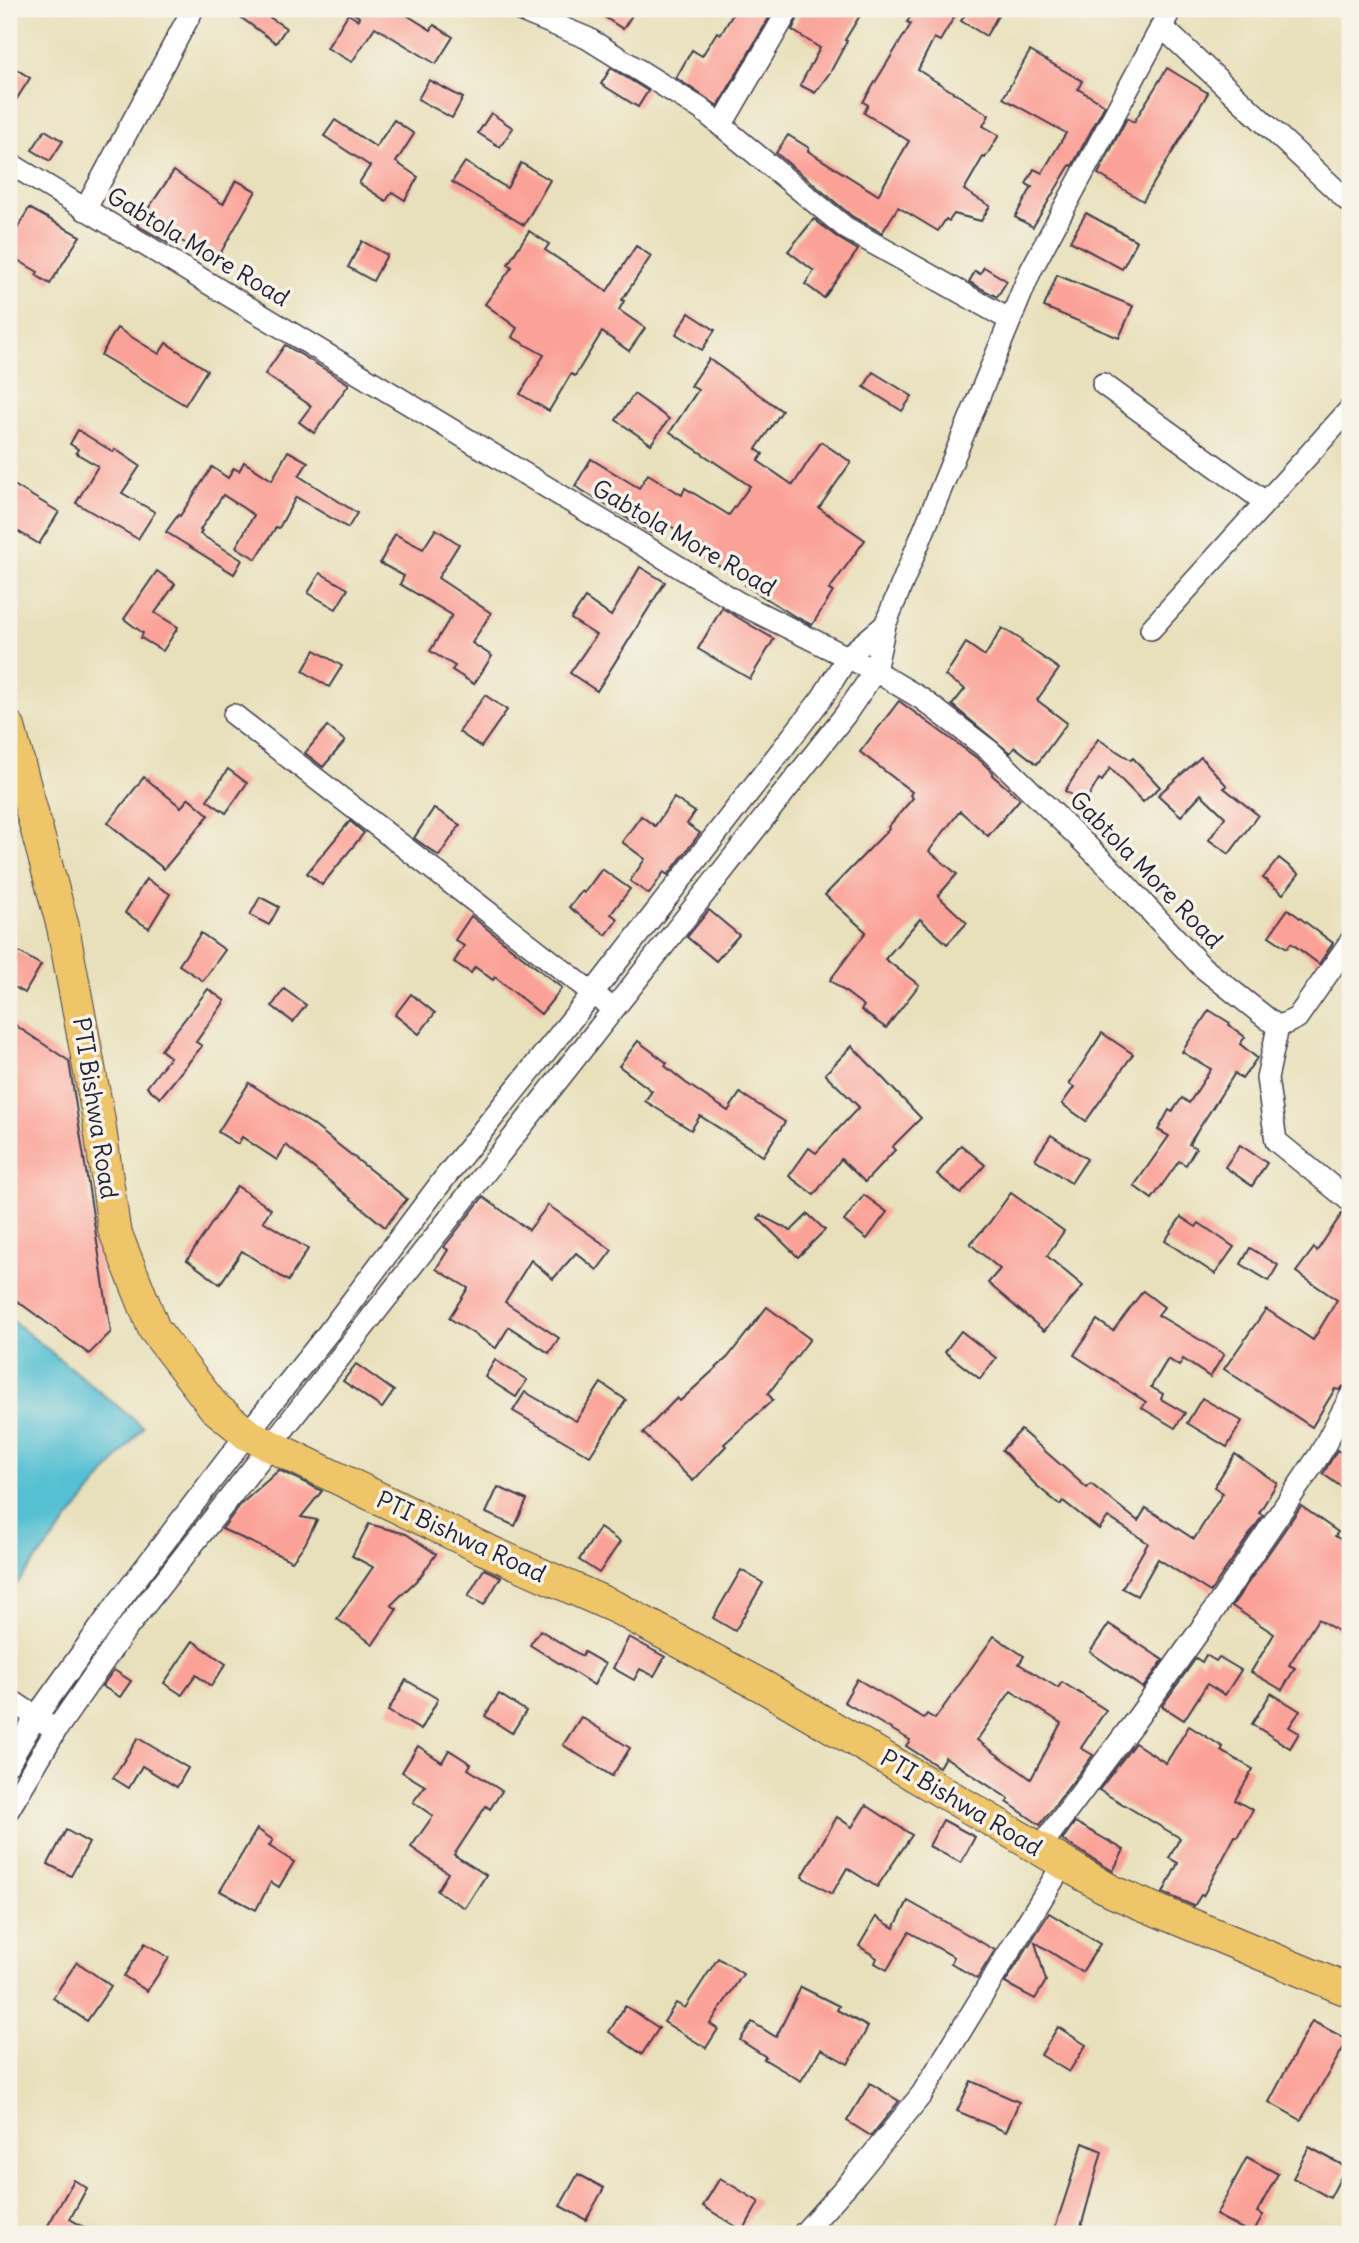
<svg xmlns="http://www.w3.org/2000/svg" width="1359" height="2243" font-family="Delius,sans-serif">
<style>
.water{fill:#56c0d3;stroke:#3c7187;stroke-width:2}
.building{fill:#fba298;fill-rule:evenodd}
.lines{fill:none;stroke-linecap:round;stroke-linejoin:round}
.minor-casing{stroke:#403e4e;stroke-width:24}
.highway-casing{stroke:#403e4e;stroke-width:34}
.minor{stroke:#fff;stroke-width:21}
.highway{stroke:#eec569;stroke-width:32}
.labels{text-anchor:middle;stroke-width:7;stroke-linejoin:round;paint-order:stroke}
.street-label{font-size:24px;fill:#22223b;stroke:#f7f3e8}
</style>
<rect width="100%" height="100%" fill="#f7f3e8"/>
<filter id="ink" filterUnits="userSpaceOnUse"><feTurbulence type="fractalNoise" baseFrequency=".0143" numOctaves="2"/><feDisplacementMap in="SourceGraphic" scale="14" xChannelSelector="R" yChannelSelector="G"/><feConvolveMatrix kernelMatrix="1 2 1 2 8 2 1 2 1" color-interpolation-filters="sRGB"/></filter>
<filter id="wash" filterUnits="userSpaceOnUse"><feTurbulence type="fractalNoise" baseFrequency=".00686" numOctaves="4" result="noise"/><feDisplacementMap in="SourceGraphic" scale="28" xChannelSelector="R" yChannelSelector="G"/><feGaussianBlur stdDeviation="1.57" result="paint"/><feColorMatrix in="noise" values="0 0 0 0 0 0 0 0 0 0 0 0 0 0 0 0 0 1.4 0 .05"/><feComposite in="paint" operator="in"/></filter>
<g filter="url(#wash)">
<rect width="100%" height="100%" fill="#e8e0bb"/>
<polygon class="water" points="9,1318 143,1427 9,1594"/>
<g id="blocks">
<g class="building">
<polygon points="229,9 257,9 286,28 276,43"/>
<polygon points="347,9 397,9 431,30 434,25 453,37 436,64 375,27 352,62 327,48 348,14 358,20 359,17"/>
<polygon points="592,9 623,9 632,15 623,29"/>
<polygon points="736,9 769,9 773,11 718,106 676,78 692,50 702,56 717,32 721,34"/>
<polygon points="802,9 864,9 845,40 847,41 831,71 815,93 800,85 820,48 792,30"/>
<polygon points="916,9 959,9 940,41 934,38 918,70 989,115 983,126 999,135 985,158 983,157 964,190 990,206 981,221 954,214 949,221 946,219 938,231 898,207 882,233 853,217 776,153 788,135 809,148 808,151 878,195 909,141 864,113 868,105 863,102 911,24 907,22"/>
<polygon points="969,9 1002,9 986,36 961,21"/>
<polygon points="1030,51 1082,81 1078,89 1105,105 1072,166 1070,165 1033,227 1015,217 1032,187 1026,184 1034,169 1042,173 1066,133 1003,98"/>
<polygon points="9,64 30,78 9,111"/>
<polygon points="611,68 648,91 638,107 601,84"/>
<polygon points="1167,68 1208,93 1143,201 1098,174 1127,118 1134,122"/>
<polygon points="429,80 463,98 452,118 418,99"/>
<polygon points="491,113 513,128 500,147 478,133"/>
<polygon points="335,120 376,147 394,120 414,134 396,162 418,177 405,200 392,192 386,201 359,183 370,166 324,136"/>
<polygon points="45,130 63,141 50,161 32,150"/>
<polygon points="465,162 507,188 521,163 550,180 524,225 452,182"/>
<polygon points="174,171 223,204 236,180 256,191 216,261 173,236 168,243 137,225"/>
<polygon points="29,208 80,236 50,284 36,275 38,272 9,255 9,243"/>
<polygon points="1086,213 1137,241 1122,269 1070,241"/>
<polygon points="814,219 838,238 858,250 824,298 805,284 814,271 788,251"/>
<polygon points="529,231 549,244 545,250 607,291 636,246 651,256 622,300 624,301 619,310 645,328 629,351 602,332 575,376 571,374 549,411 520,394 544,355 512,337 517,328 485,304 512,267 508,264"/>
<polygon points="362,241 387,255 373,281 348,267"/>
<polygon points="984,267 1007,281 997,297 969,282 975,271 980,274"/>
<polygon points="1057,275 1133,306 1119,338 1044,307"/>
<polygon points="689,313 715,330 702,350 676,334"/>
<polygon points="117,328 159,354 166,343 207,370 185,405 101,355"/>
<polygon points="285,345 349,384 314,433 299,422 311,406 265,374"/>
<polygon points="709,359 782,411 756,449 763,454 758,461 793,485 821,442 851,462 819,508 865,540 829,590 833,592 812,625 794,616 745,585 747,582 706,558 710,551 659,519 651,533 575,486 591,459 639,488 648,474 682,495 685,488 729,515 750,486 670,432 698,390 691,386"/>
<polygon points="873,372 912,396 902,411 864,387"/>
<polygon points="634,394 669,419 651,444 616,420"/>
<polygon points="78,430 113,452 115,449 140,466 122,493 155,512 138,539 76,503 98,466 76,453 78,449 70,444"/>
<polygon points="288,451 308,462 299,476 357,513 348,528 296,497 279,528 276,527 256,559 236,547 254,515 223,495 200,530 202,531 200,534 242,560 234,574 166,532 178,515 180,516 212,467 228,478 234,468 239,471 244,462 272,480"/>
<polygon points="9,482 59,512 39,544 9,526"/>
<polygon points="436,529 459,544 438,578 491,613 472,643 492,656 474,684 452,670 455,666 430,651 452,615 400,584 404,576 380,563 395,534 423,549"/>
<polygon points="640,567 665,582 597,691 570,673 596,635 571,619 585,598 611,616"/>
<polygon points="157,571 175,584 155,613 178,627 163,651 141,638 143,633 124,619"/>
<polygon points="320,573 348,589 336,609 308,593"/>
<polygon points="722,608 774,639 750,679 698,649"/>
<polygon points="1002,628 1022,640 1021,642 1059,669 1037,700 1067,723 1037,764 1015,747 1010,753 952,705 965,689 945,676 966,643 985,656"/>
<polygon points="315,650 342,666 329,687 303,671"/>
<polygon points="485,695 507,710 481,747 459,732"/>
<polygon points="899,701 981,761 993,773 992,775 1020,799 988,836 960,811 929,851 957,874 938,896 967,923 947,944 920,919 885,959 919,985 886,1028 861,1010 864,1006 830,980 866,932 825,895 889,829 888,827 913,798 910,795 912,792 860,752"/>
<polygon points="327,726 345,741 323,767 305,753"/>
<polygon points="1098,739 1131,760 1133,758 1160,787 1143,802 1110,768 1102,781 1099,779 1085,803 1065,791"/>
<polygon points="1201,757 1227,786 1224,788 1258,815 1229,854 1209,840 1225,817 1201,794 1181,816 1158,795"/>
<polygon points="228,769 247,783 226,813 207,800"/>
<polygon points="144,777 181,807 189,798 209,815 164,869 108,823"/>
<polygon points="674,798 695,812 687,824 700,833 668,875 664,872 649,894 630,881 645,859 622,842 641,816 655,826"/>
<polygon points="434,808 460,825 439,856 414,838"/>
<polygon points="350,821 364,833 322,885 307,873"/>
<polygon points="1279,858 1299,874 1283,894 1263,878"/>
<polygon points="602,869 630,889 611,914 618,919 606,935 569,907 582,891 584,893"/>
<polygon points="146,879 170,894 149,928 125,913"/>
<polygon points="260,897 279,907 269,925 250,915"/>
<polygon points="1288,909 1333,943 1319,964 1291,943 1287,948 1269,936"/>
<polygon points="709,910 739,935 716,961 687,937"/>
<polygon points="471,916 562,988 541,1014 495,977 493,980 475,967 471,973 454,962 464,946 455,940"/>
<polygon points="201,933 225,950 203,981 179,965"/>
<polygon points="9,946 41,965 25,993 9,984"/>
<polygon points="208,989 225,1001 196,1042 202,1046 160,1098 147,1087 170,1057 161,1050"/>
<polygon points="284,989 306,1005 293,1022 272,1006"/>
<polygon points="411,994 435,1013 419,1034 395,1015"/>
<polygon points="1209,1010 1230,1023 1229,1025 1245,1037 1240,1044 1257,1058 1242,1079 1235,1073 1189,1144 1196,1148 1186,1165 1179,1161 1152,1199 1134,1186 1169,1136 1158,1130 1169,1110 1172,1112 1182,1098 1189,1103 1211,1069 1182,1052"/>
<polygon points="9,1021 69,1061 111,1332 89,1354 9,1295"/>
<polygon points="1102,1033 1133,1054 1086,1121 1062,1104 1074,1087 1069,1084"/>
<polygon points="638,1041 667,1063 665,1066 686,1083 728,1111 740,1093 785,1122 763,1156 700,1116 691,1130 645,1101 652,1091 619,1066"/>
<polygon points="852,1046 921,1118 892,1147 895,1150 865,1182 841,1159 814,1195 789,1176 809,1148 816,1153 859,1107 825,1074"/>
<polygon points="249,1083 312,1124 407,1199 385,1227 286,1145 277,1160 242,1137 238,1144 218,1132"/>
<polygon points="1051,1135 1087,1159 1071,1183 1035,1159"/>
<polygon points="961,1145 985,1165 961,1194 937,1174"/>
<polygon points="1240,1145 1267,1163 1252,1186 1225,1167"/>
<polygon points="237,1186 271,1209 263,1221 308,1249 288,1281 242,1251 220,1284 187,1260"/>
<polygon points="1011,1193 1064,1231 1047,1256 1083,1286 1044,1331 988,1283 1000,1269 970,1244 989,1223"/>
<polygon points="864,1195 887,1212 867,1239 844,1221"/>
<polygon points="483,1197 529,1230 548,1205 612,1250 597,1270 576,1253 553,1279 531,1260 505,1302 559,1338 549,1353 509,1327 496,1348 449,1318 468,1288 436,1269 448,1250 444,1247"/>
<polygon points="1343,1212 1350,1214 1350,1384 1344,1386 1339,1390 1335,1389 1312,1427 1224,1369 1266,1309 1313,1340 1337,1300 1296,1272 1314,1248 1317,1251"/>
<polygon points="808,1214 825,1230 798,1257 758,1218 760,1215 791,1231"/>
<polygon points="1181,1217 1196,1227 1199,1223 1234,1247 1215,1274 1165,1241"/>
<polygon points="1250,1248 1278,1265 1269,1281 1241,1264"/>
<polygon points="1143,1291 1164,1307 1158,1315 1224,1354 1210,1377 1183,1359 1179,1366 1168,1359 1151,1387 1163,1394 1161,1399 1185,1413 1175,1428 1142,1408 1146,1402 1074,1355 1097,1320 1113,1331"/>
<polygon points="767,1307 810,1339 768,1394 773,1400 724,1444 726,1446 693,1481 643,1433 677,1398 680,1401 728,1357"/>
<polygon points="961,1331 996,1358 980,1379 945,1352"/>
<polygon points="495,1360 527,1380 516,1397 485,1377"/>
<polygon points="356,1364 394,1391 382,1408 343,1381"/>
<polygon points="601,1383 626,1400 590,1456 513,1411 525,1392 576,1421"/>
<polygon points="1202,1398 1242,1421 1227,1447 1187,1423"/>
<polygon points="1021,1430 1087,1488 1091,1484 1138,1521 1146,1508 1194,1539 1223,1493 1214,1487 1235,1454 1277,1483 1259,1513 1263,1515 1210,1592 1158,1559 1137,1596 1122,1588 1148,1543 1108,1517 1099,1529 1063,1501 1060,1505 1036,1485 1002,1450"/>
<polygon points="1337,1450 1350,1459 1350,1493 1323,1474"/>
<polygon points="279,1470 322,1491 301,1517 317,1520 305,1544 292,1561 222,1529 241,1504"/>
<polygon points="498,1487 527,1500 515,1526 486,1513"/>
<polygon points="1301,1506 1338,1532 1335,1536 1350,1545 1350,1638 1318,1619 1289,1665 1295,1668 1282,1690 1251,1672 1274,1634 1232,1606"/>
<polygon points="369,1524 406,1534 436,1554 420,1577 391,1605 397,1609 373,1644 337,1619 373,1567 352,1556"/>
<polygon points="600,1528 620,1542 599,1573 579,1560"/>
<polygon points="484,1569 501,1577 484,1605 468,1596"/>
<polygon points="741,1570 763,1583 735,1631 713,1618"/>
<polygon points="1109,1624 1163,1660 1143,1688 1090,1652"/>
<polygon points="540,1630 582,1656 584,1652 605,1664 594,1685 530,1645"/>
<path d="M994,1636L1024,1656L1019,1664L1058,1688L1062,1682L1106,1710L1081,1748L1093,1755L1040,1825L1007,1802L1009,1799L945,1757L939,1767L906,1746L910,1740L844,1702L857,1679L924,1718L927,1714L935,1719ZM1011,1691L1061,1723L1031,1779L977,1740Z"/>
<polygon points="629,1637 665,1657 654,1676 640,1669 634,1680 613,1668"/>
<polygon points="193,1641 226,1664 211,1686 196,1675 182,1695 164,1683"/>
<polygon points="1206,1655 1216,1661 1219,1657 1241,1670 1225,1695 1207,1684 1184,1720 1162,1706 1196,1658 1202,1662"/>
<polygon points="114,1670 131,1681 120,1697 102,1686"/>
<polygon points="406,1680 438,1699 421,1730 388,1711"/>
<polygon points="1271,1693 1300,1711 1289,1727 1299,1733 1290,1748 1252,1724"/>
<polygon points="499,1694 526,1711 512,1733 485,1716"/>
<polygon points="581,1717 630,1748 612,1776 563,1745"/>
<polygon points="1189,1726 1223,1747 1221,1751 1253,1769 1235,1800 1253,1810 1237,1837 1235,1836 1203,1896 1201,1895 1194,1906 1163,1893 1178,1863 1169,1858 1180,1838 1099,1790 1135,1743 1166,1763"/>
<polygon points="138,1738 188,1768 177,1787 142,1766 129,1788 113,1778"/>
<polygon points="418,1746 442,1762 449,1750 471,1764 468,1769 502,1791 490,1809 486,1806 454,1855 486,1875 465,1908 437,1891 448,1873 411,1847 433,1816 413,1802 425,1786 402,1772"/>
<polygon points="866,1805 912,1835 877,1887 847,1868 832,1894 802,1877 837,1817 852,1827"/>
<polygon points="943,1820 975,1837 961,1863 929,1846"/>
<polygon points="1075,1822 1124,1850 1113,1871 1062,1840"/>
<polygon points="257,1829 273,1840 269,1846 294,1862 279,1887 271,1882 256,1910 220,1891"/>
<polygon points="66,1830 89,1843 71,1876 48,1864"/>
<polygon points="908,1901 995,1950 977,1979 951,1963 954,1957 909,1932 887,1970 875,1963 877,1958 859,1946 876,1917 894,1928"/>
<polygon points="1049,1913 1100,1944 1082,1972 1035,1942 1046,1981 1035,1999 1005,1983"/>
<polygon points="145,1943 169,1958 147,1991 124,1976"/>
<polygon points="718,1958 743,1974 710,2024 718,2029 706,2048 664,2022 676,2003 685,2008"/>
<polygon points="77,1962 111,1986 87,2021 53,1998"/>
<polygon points="801,1987 839,2006 837,2010 868,2027 848,2064 821,2049 801,2081 764,2059 766,2057 740,2040 752,2022 776,2037"/>
<polygon points="625,2006 659,2028 642,2054 609,2032"/>
<polygon points="1312,2021 1348,2040 1301,2120 1269,2102"/>
<polygon points="1058,2027 1086,2045 1069,2072 1041,2055"/>
<polygon points="971,2081 1019,2102 1006,2132 957,2111"/>
<polygon points="870,2083 899,2101 871,2136 847,2121"/>
<polygon points="1083,2143 1102,2151 1079,2234 1053,2234"/>
<polygon points="1309,2147 1346,2167 1330,2198 1293,2178"/>
<polygon points="1247,2157 1278,2174 1257,2212 1263,2215 1252,2234 1216,2215"/>
<polygon points="578,2174 604,2188 586,2220 560,2206"/>
<polygon points="720,2178 759,2202 743,2231 703,2206"/>
<polygon points="74,2180 87,2188 70,2219 96,2234 43,2234"/>
</g>
</g>
</g>
<g filter="url(#ink)">
<use href="#blocks" fill-opacity="0" stroke="#403e4e" stroke-width="2"/>
<g class="lines">
<g class="minor-casing">
<g id="minor">
<polyline points="517,9 587,38 701,109 846,228 1010,320"/>
<polyline points="1161,26 1350,203"/>
<polyline points="721,126 789,9"/>
<polyline points="9,163 739,603 875,671 922,699 990,751 1115,873 1202,967 1278,1027"/>
<polyline points="85,210 193,9"/>
<polyline points="1103,384 1265,502"/>
<polyline points="1151,629 1350,409"/>
<polyline points="234,715 604,1002"/>
<polyline points="1278,1027 1267,1078 1276,1141 1350,1201"/>
<polyline points="1278,1027 1297,1018 1350,942"/>
<polyline points="9,1699 48,1725"/>
<polyline points="9,1763 35,1718 114,1608 247,1434 328,1333 446,1176 592,994 822,698 848,656 885,625"/>
<polyline points="9,1809 56,1730 124,1632 845,715 875,671 885,625 1031,270 1171,9"/>
<polyline points="1038,1850 1138,1717 1208,1619 1320,1454 1350,1397"/>
<polyline points="803,2234 856,2175 922,2094 1063,1864"/>
</g>
</g>
<g class="highway-casing">
<polyline id="highway" points="9,727 63,927 99,1121 114,1229 154,1329 214,1407 247,1434 271,1446 482,1548 619,1609 764,1687 1113,1892 1350,1991"/>
</g>
<use href="#minor" class="minor"/>
<use href="#highway" class="highway"/>
</g>
</g>
<g class="labels">
<g class="street-label">
<text transform="translate(198 247) rotate(31)" y="8">Gabtola More Road</text>
<text transform="translate(684 538) rotate(30)" y="8">Gabtola More Road</text>
<text transform="translate(1146 870) rotate(46)" y="8">Gabtola More Road</text>
<text transform="translate(95 1108) rotate(81)" y="8">PTI Bishwa Road</text>
<text transform="translate(461 1537) rotate(25)" y="8">PTI Bishwa Road</text>
<text transform="translate(961 1803) rotate(31)" y="8">PTI Bishwa Road</text>
</g>
</g>
<rect width="1359" height="2243" fill="none" stroke="#f7f3e8" stroke-width="35"/>
</svg>
